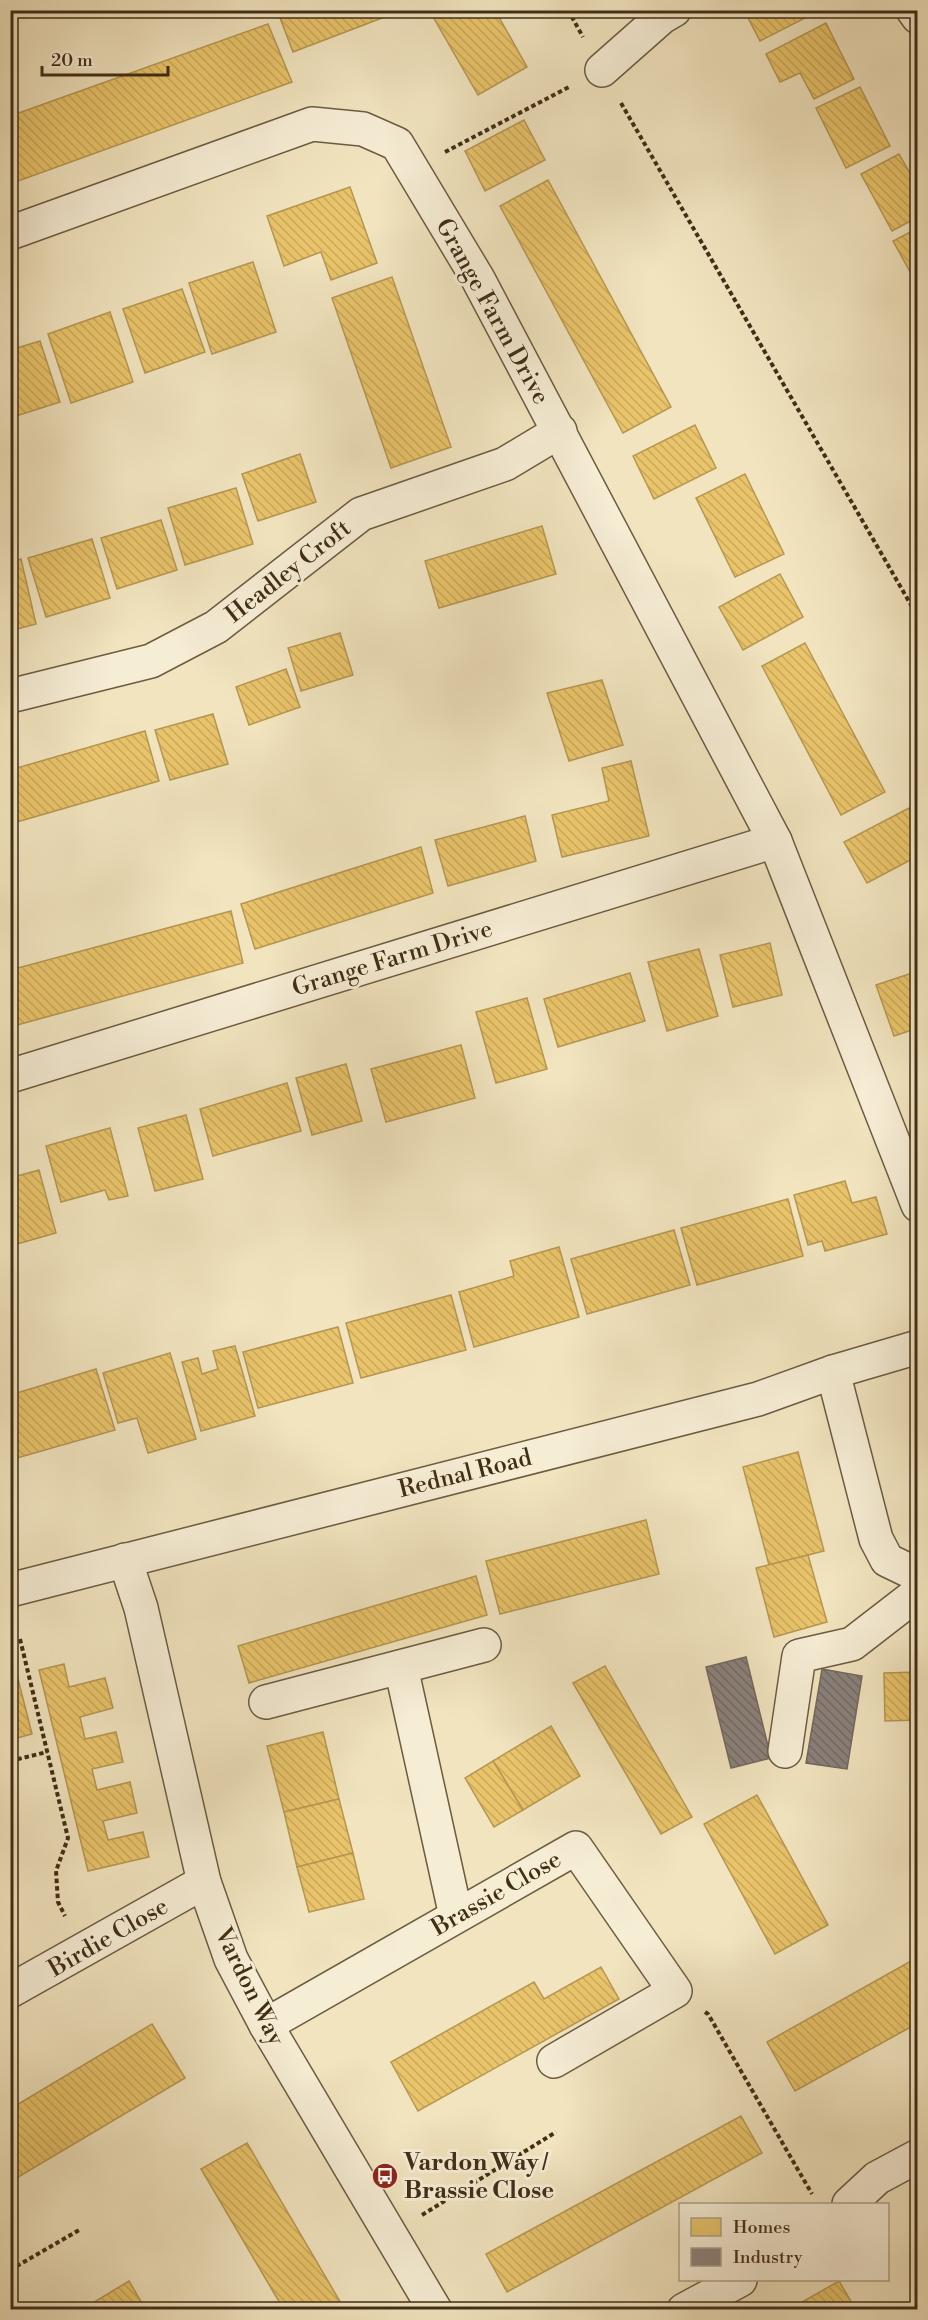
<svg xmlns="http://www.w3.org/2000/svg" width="928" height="2320" font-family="'Libre Bodoni',serif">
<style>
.homes{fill:url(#homes-back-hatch);stroke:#b69751;stroke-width:1.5}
.industry{fill:url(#industry-back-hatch);stroke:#74685e;stroke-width:1.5}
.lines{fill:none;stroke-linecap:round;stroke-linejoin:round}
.minor-casing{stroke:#6c5c41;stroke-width:36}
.path{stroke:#402e17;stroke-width:4;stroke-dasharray:4.5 3;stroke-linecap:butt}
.minor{stroke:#f6edd5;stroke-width:33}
.labels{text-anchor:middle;stroke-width:6;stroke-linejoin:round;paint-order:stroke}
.street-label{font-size:24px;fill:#402e17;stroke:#f6edd5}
.poi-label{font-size:24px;font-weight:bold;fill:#402e17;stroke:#f6edd5;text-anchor:start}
</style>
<defs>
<pattern id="homes-back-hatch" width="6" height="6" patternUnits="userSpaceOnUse" patternTransform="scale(1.5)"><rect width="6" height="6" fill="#e9c46a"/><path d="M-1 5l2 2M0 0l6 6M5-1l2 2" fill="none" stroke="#c9a95b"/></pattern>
<pattern id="industry-back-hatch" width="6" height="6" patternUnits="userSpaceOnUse" patternTransform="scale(1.5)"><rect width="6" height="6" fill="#8a817c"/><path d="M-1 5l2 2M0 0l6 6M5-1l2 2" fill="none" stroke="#726a65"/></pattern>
</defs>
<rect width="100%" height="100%" fill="#f1e4bf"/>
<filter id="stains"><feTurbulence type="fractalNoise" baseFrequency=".00333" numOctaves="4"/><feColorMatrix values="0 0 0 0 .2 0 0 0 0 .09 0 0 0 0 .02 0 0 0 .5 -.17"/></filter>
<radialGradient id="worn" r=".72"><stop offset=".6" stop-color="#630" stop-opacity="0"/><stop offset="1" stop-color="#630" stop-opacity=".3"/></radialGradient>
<g class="homes">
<polygon points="277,10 394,10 395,13 293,52"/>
<polygon points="440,10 495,10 527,67 478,95 432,15"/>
<polygon points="744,10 803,10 807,17 760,41"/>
<polygon points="826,23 854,79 814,99 800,73 780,82 766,54"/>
<polygon points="268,24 292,82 10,184 10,116"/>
<polygon points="860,87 890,146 846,168 816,108"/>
<polygon points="524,120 545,160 485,191 465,151"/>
<polygon points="899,154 918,187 918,217 892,231 861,174"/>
<polygon points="548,180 671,407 623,433 500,206"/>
<polygon points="350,187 377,263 331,280 321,252 284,266 267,216"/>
<polygon points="918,228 918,286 893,241"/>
<polygon points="253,262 276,332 212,354 189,283"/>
<polygon points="392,277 451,447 391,468 332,298"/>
<polygon points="182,289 205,352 145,373 123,309"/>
<polygon points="110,312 133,382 71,403 48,334"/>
<polygon points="40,341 60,402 10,418 10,350"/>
<polygon points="695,425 716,468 654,499 633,456"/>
<polygon points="300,454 316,502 258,521 242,474"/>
<polygon points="745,474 784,554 735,577 696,498"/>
<polygon points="236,488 253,544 185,565 168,508"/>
<polygon points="161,520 177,570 117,589 101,538"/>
<polygon points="542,526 556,574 439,608 425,561"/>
<polygon points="92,539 110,598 46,617 28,558"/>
<polygon points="21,559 36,624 10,631 10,562"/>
<polygon points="780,574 803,617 743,650 719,607"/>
<polygon points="340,633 353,675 301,691 288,648"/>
<polygon points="805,643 885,792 841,815 762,666"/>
<polygon points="286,669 300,707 249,725 236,687"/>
<polygon points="602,680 623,745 569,761 547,693"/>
<polygon points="213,714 228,764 170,780 155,730"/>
<polygon points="145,731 159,781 10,824 10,770"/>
<polygon points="631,761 649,836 562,857 552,815 609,801 602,768"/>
<polygon points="909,808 918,823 918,856 867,883 844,842"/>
<polygon points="525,816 536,861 448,886 435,840"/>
<polygon points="421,847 433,893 255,949 241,904"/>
<polygon points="231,911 243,963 10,1027 10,970"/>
<polygon points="770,943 782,995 733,1007 720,955"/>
<polygon points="699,949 718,1016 667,1031 648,962"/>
<polygon points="918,971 918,1028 894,1036 876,985"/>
<polygon points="630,973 645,1021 558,1047 544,999"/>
<polygon points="527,998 547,1069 496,1083 476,1012"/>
<polygon points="461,1045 475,1098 386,1122 371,1069"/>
<polygon points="346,1064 362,1121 312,1135 296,1078"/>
<polygon points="287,1083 301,1131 213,1156 200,1109"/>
<polygon points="186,1115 203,1179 155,1191 138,1128"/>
<polygon points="110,1128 128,1196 109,1200 105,1190 61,1202 46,1146"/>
<polygon points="39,1170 56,1233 10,1246 10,1178"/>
<polygon points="845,1181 852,1203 876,1197 887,1234 825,1251 822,1241 808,1245 794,1195"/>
<polygon points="788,1199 803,1256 697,1285 681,1228"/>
<polygon points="674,1230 690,1285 587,1314 571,1259"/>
<polygon points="559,1247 579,1317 474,1347 459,1292 514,1276 510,1261"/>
<polygon points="451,1295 466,1350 361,1378 346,1323"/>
<polygon points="338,1327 353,1383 258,1408 243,1352"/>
<polygon points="235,1346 255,1416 201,1431 182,1362 198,1358 202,1374 218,1369 213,1351"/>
<polygon points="170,1353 196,1439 148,1453 137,1418 118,1423 103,1373"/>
<polygon points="96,1369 115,1430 10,1460 10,1395"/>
<polygon points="918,1438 918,1468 910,1440"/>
<polygon points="798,1452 824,1551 769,1565 743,1467"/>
<polygon points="646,1520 659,1574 500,1614 486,1561"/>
<polygon points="808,1555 827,1622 774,1637 756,1568"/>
<polygon points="476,1576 487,1615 249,1683 238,1646"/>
<polygon points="64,1664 69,1687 105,1678 113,1708 80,1717 85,1739 116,1732 123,1762 92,1769 97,1790 130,1782 137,1813 103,1821 108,1840 143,1832 149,1857 88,1871 39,1670"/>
<polygon points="605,1666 692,1817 661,1834 573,1683"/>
<polygon points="918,1672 918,1720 885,1721 884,1673"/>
<polygon points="17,1675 32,1734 10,1740 10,1677"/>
<polygon points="551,1726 580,1776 523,1810 493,1761"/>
<polygon points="323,1732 339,1799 284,1812 267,1746"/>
<polygon points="493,1761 523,1810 494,1827 465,1778"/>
<polygon points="757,1795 828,1925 775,1954 704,1824"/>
<polygon points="339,1799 353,1853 297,1867 284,1812"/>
<polygon points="353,1853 364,1899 309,1912 297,1867"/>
<polygon points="918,1957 918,2023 795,2091 767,2042"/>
<polygon points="601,1967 619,1999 418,2111 391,2062 534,1982 544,1999"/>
<polygon points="152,2024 185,2078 10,2182 10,2109"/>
<polygon points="741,2116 762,2153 507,2292 486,2254"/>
<polygon points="247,2143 345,2310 284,2310 201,2169"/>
<polygon points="129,2281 146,2310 81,2310"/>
<polygon points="839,2281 856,2310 788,2310"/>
</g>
<g class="industry">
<polygon points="746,1657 771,1758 731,1768 706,1667"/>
<polygon points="822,1669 862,1676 847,1769 806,1763"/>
</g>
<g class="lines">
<g class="minor-casing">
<g id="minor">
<polyline points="913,10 918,17"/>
<polyline points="602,70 662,17 674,10"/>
<polyline points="10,233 312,124 363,129 397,144 478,279 775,841 918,1205"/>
<polyline points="10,696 151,661 216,627 361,514 505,464 560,431"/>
<polyline points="10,1076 775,841"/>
<polyline points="833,1372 876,1539 887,1560 918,1575"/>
<polyline points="125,1560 141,1608 204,1882 231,1959 266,2025 435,2310"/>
<polyline points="10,1590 758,1399 833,1372 918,1347"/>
<polyline points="401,1667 456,1916"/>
<polyline points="266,1702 484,1645"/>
<polyline points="785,1751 799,1656 852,1644 918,1593"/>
<polyline points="10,1991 204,1882"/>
<polyline points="266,2025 576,1848 675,1991 554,2061"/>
<polyline points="849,2204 877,2178 918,2156"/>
<polyline points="684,2310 740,2280"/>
</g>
</g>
<g class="path">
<polyline points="568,10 583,37"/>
<polyline points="621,103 918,617"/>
<polyline points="445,152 569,87"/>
<polyline points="20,1639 68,1838 56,1871 58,1902 65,1916"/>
<polyline points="10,1761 47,1752"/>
<polyline points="705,2012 708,2014 812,2194"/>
<polyline points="422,2215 556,2132"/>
<polyline points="10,2270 81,2229"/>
</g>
<use href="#minor" class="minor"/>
</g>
<defs>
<g id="bus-disc" transform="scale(1.35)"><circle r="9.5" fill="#8f2418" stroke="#f6edd5"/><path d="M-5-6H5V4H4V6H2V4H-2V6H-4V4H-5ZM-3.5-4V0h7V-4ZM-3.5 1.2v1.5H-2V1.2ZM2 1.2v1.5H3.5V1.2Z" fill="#fff"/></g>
</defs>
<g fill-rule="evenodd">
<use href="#bus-disc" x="385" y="2176"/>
</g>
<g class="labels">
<g class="street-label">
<text transform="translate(493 311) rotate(61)" y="8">Grange Farm Drive</text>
<text transform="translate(288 571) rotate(-38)" y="8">Headley Croft</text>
<text transform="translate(392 958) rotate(-17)" y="8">Grange Farm Drive</text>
<text transform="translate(465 1473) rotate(-14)" y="8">Rednal Road</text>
<text transform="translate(496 1893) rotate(-30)" y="8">Brassie Close</text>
<text transform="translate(108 1937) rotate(-30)" y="8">Birdie Close</text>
<text transform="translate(250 1986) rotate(64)" y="8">Vardon Way</text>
</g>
<g class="poi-label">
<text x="404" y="2170">Vardon Way /<tspan x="404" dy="28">Brassie Close</tspan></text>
</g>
</g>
<rect width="928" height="2320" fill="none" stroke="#f1e4bf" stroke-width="36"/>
<rect x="12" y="12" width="904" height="2296" fill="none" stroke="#402e17" stroke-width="3"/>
<rect x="18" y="18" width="892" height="2284" fill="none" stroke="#402e17" stroke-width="1.5"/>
<rect x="679" y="2203" width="210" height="78" fill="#f6edd5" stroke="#ada189" stroke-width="1.5"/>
<rect x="691" y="2218" width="30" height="18" fill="#e9c46a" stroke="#ada189" stroke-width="1.5"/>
<text x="733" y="2233" font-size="18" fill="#402e17">Homes</text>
<rect x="691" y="2248" width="30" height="18" fill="#8a817c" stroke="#ada189" stroke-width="1.5"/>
<text x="733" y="2263" font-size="18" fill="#402e17">Industry</text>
<path d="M42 66v9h126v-9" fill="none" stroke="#402e17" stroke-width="3"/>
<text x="51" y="66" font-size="18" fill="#402e17" stroke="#f6edd5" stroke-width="4.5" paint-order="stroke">20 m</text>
<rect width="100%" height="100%" filter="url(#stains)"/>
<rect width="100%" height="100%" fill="url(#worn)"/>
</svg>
